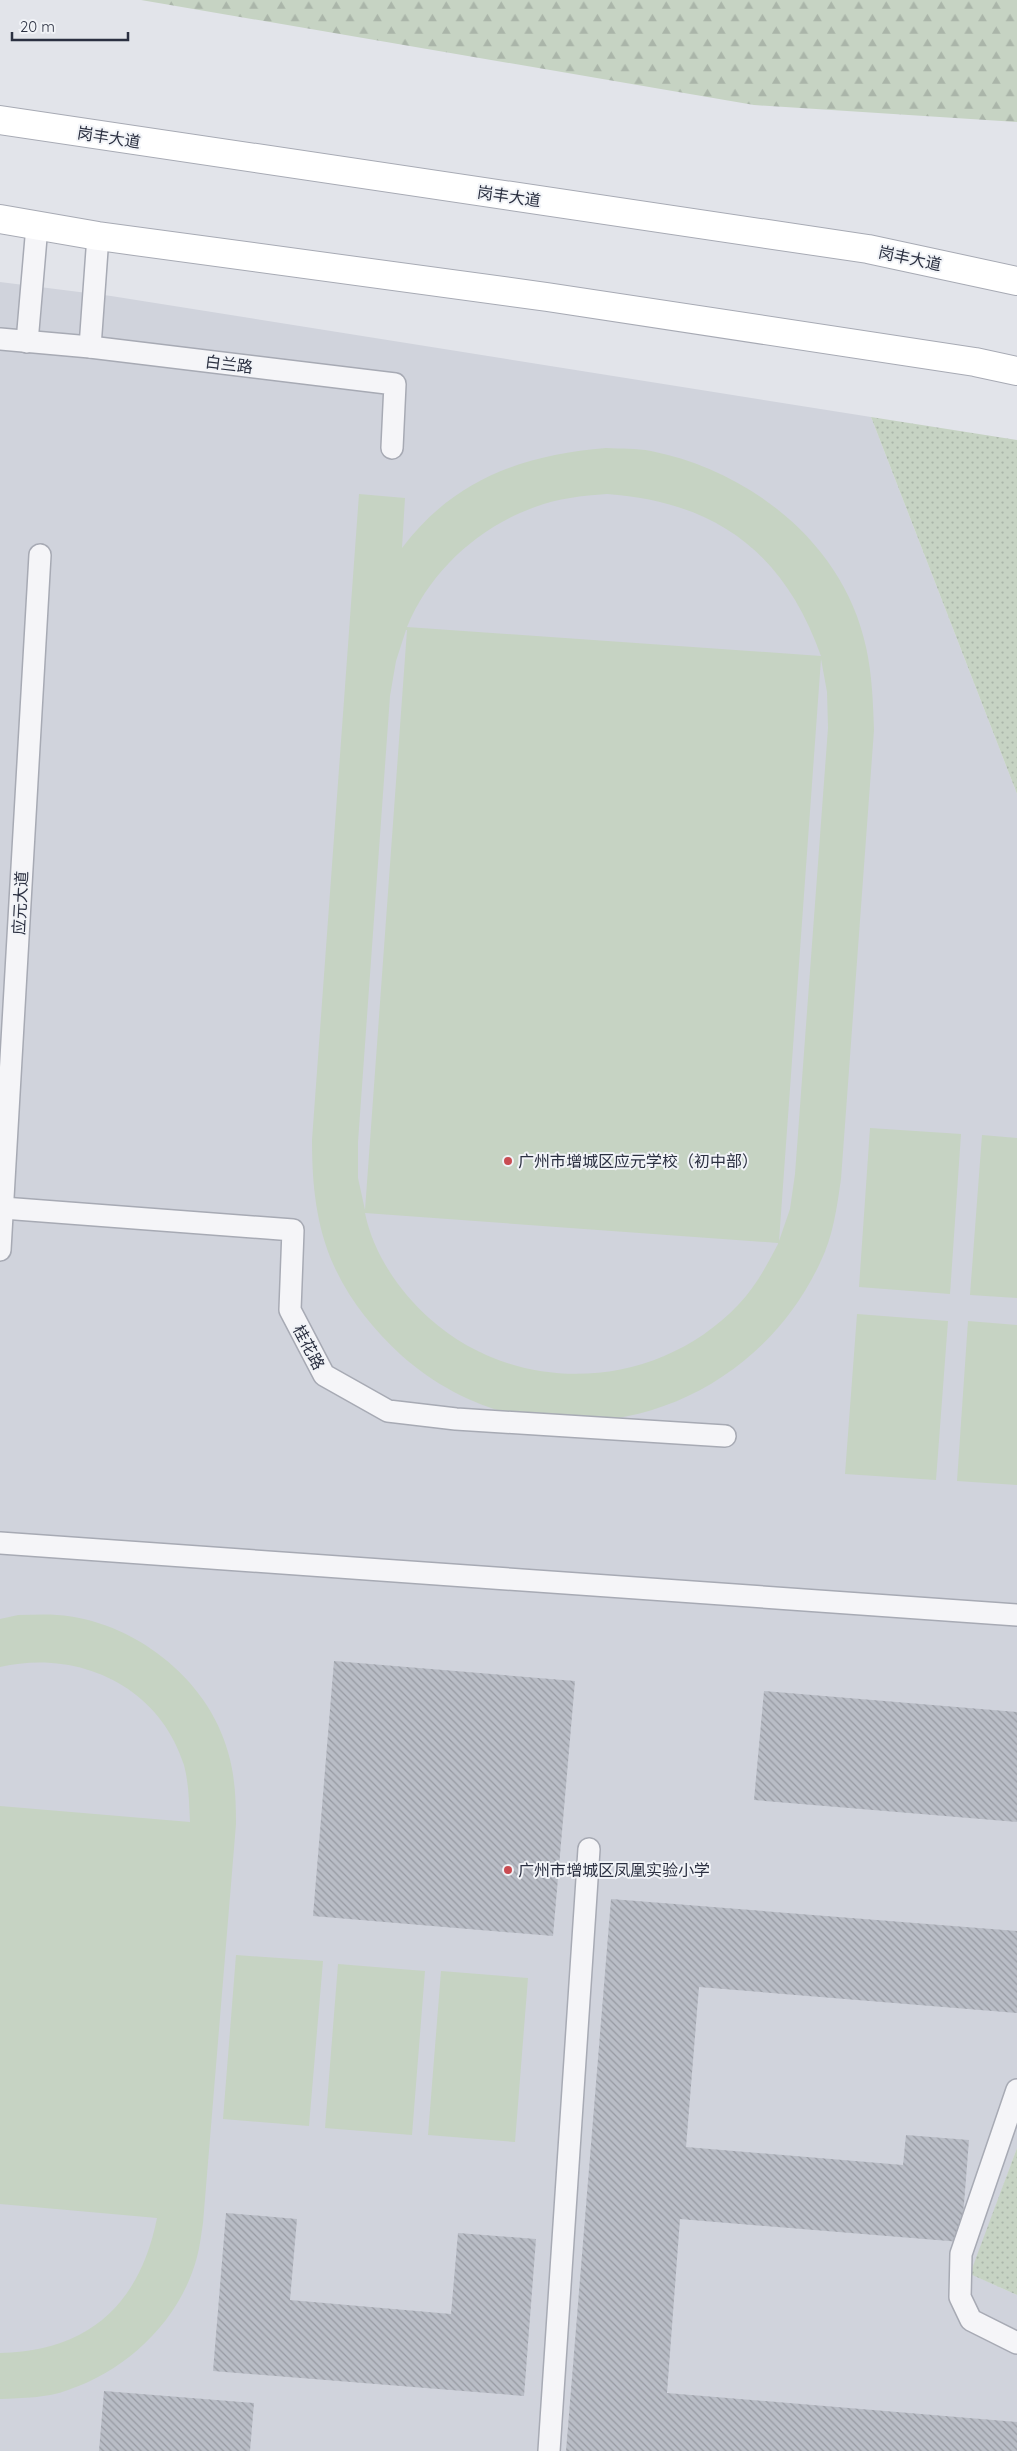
<svg xmlns="http://www.w3.org/2000/svg" width="1017" height="2451" font-family="Quicksand,'Noto Sans SC',sans-serif">
<style>
.built{fill:#d0d3dc}
.grass{fill:url(#grass-dots)}
.forest{fill:url(#forest-firs)}
.pitch{fill:#c6d3c3;fill-rule:evenodd}
.building{fill:url(#building-back-hatch)}
.lines{fill:none;stroke-linecap:round;stroke-linejoin:round}
.service-casing{stroke:#a7aab4;stroke-width:24}
.secondary-casing{stroke:#a7aab4;stroke-width:30}
.service{stroke:#f5f5f8;stroke-width:21}
.secondary{stroke:#fff;stroke-width:28}
.poi-dot{fill:#c94c52;stroke:#f1f3f7;stroke-width:2}
.labels{text-anchor:middle;stroke-width:4;stroke-linejoin:round;paint-order:stroke}
.street-label{font-size:16px;fill:#2b3041;stroke:#f1f3f7}
.poi-label{font-size:16px;fill:#2b3041;stroke:#f1f3f7;text-anchor:start}
</style>
<defs>
<pattern id="grass-dots" width="8" height="8" patternUnits="userSpaceOnUse" patternTransform="scale(1.25)"><rect width="8" height="8" fill="#c6d3c3"/><path d="M2 2h.1M6 6h.1" fill="none" stroke="#aab5a9" stroke-width="1.8" stroke-linecap="round"/></pattern>
<pattern id="forest-firs" width="22" height="20" patternUnits="userSpaceOnUse" patternTransform="scale(1.25)"><rect width="22" height="20" fill="#c6d3c3"/><path d="M5 1l3.5 6h-7zM16 11l3.5 6h-7z" fill="#aab5a9"/></pattern>
<pattern id="building-back-hatch" width="6" height="6" patternUnits="userSpaceOnUse" patternTransform="scale(1.25)"><rect width="6" height="6" fill="#b9bdc6"/><path d="M-1 5l2 2M0 0l6 6M5-1l2 2" fill="none" stroke="#979aa2"/></pattern>
</defs>
<rect width="100%" height="100%" fill="#e2e4ea"/>
<polygon class="built" points="0,282 111,296 871,417 1017,794 1017,2148 971,2274 1017,2295 1017,2451 0,2451"/>
<g class="grass">
<polygon points="871,417 1017,440 1017,794"/>
<polygon points="1017,2148 1017,2295 970,2274"/>
</g>
<polygon class="forest" points="141,0 1017,0 1017,122 754,105"/>
<g class="pitch">
<path d="M606,448C621,449 636,448 651,451C751,471 844,544 866,647C872,674 873,701 874,730L841,1179C837,1207 833,1237 820,1263C744,1425 537,1476 401,1355C374,1330 350,1301 334,1266C316,1226 312,1184 312,1140L359,494L405,498L402,548C454,479 523,455 606,448ZM607,494C716,502 784,552 821,656L407,627C430,571 479,527 535,507C558,498 582,496 607,494ZM406,630H407L365,1210L358,1178V1142L390,696L396,661ZM821,659L827,692L828,728L795,1174L790,1209L779,1241ZM365,1213L778,1243V1244C767,1265 756,1286 739,1304C657,1391 518,1398 429,1318C399,1291 373,1253 365,1213Z"/>
<polygon points="870,1128 961,1134 950,1294 859,1287"/>
<polygon points="982,1135 1017,1138 1017,1298 970,1295"/>
<polygon points="857,1314 948,1321 936,1480 845,1474"/>
<polygon points="968,1321 1017,1325 1017,1485 957,1481"/>
<path d="M18,1615C31,1615 44,1614 57,1615C132,1620 208,1678 228,1752C235,1776 236,1799 236,1824L203,2223C201,2235 200,2246 197,2257C181,2319 128,2370 68,2390C47,2398 23,2398 0,2399V2353C89,2351 140,2304 157,2218L0,2204V1806L190,1822C189,1803 189,1784 184,1765C159,1685 77,1649 0,1667V1619Z"/>
<polygon points="236,1955 323,1961 309,2126 223,2119"/>
<polygon points="338,1964 425,1971 412,2135 325,2128"/>
<polygon points="441,1971 528,1978 515,2142 428,2135"/>
</g>
<g class="building">
<polygon points="334,1661 575,1681 553,1936 313,1916"/>
<polygon points="764,1691 1017,1712 1017,1822 754,1800"/>
<polygon points="611,1899 1017,1931 1017,2013 699,1987 686,2147 903,2165 906,2135 969,2140 961,2242 680,2219 667,2393 1017,2422 1017,2451 566,2451"/>
<polygon points="226,2213 297,2219 290,2300 451,2314 458,2233 536,2239 524,2396 213,2371"/>
<polygon points="104,2391 254,2403 250,2451 99,2451"/>
</g>
<g class="lines">
<g class="service-casing">
<g id="service">
<polyline points="0,339 90,347 395,384 392,448"/>
<polyline points="27,342 37,226"/>
<polyline points="90,347 98,236"/>
<polyline points="3,1208 293,1230 290,1310 324,1375 388,1411 456,1419 725,1436"/>
<polyline points="0,1250 40,555"/>
<polyline points="0,1543 1017,1615"/>
<polyline points="1017,2090 961,2254 960,2297 971,2320 1017,2343"/>
<polyline points="549,2451 589,1849"/>
</g>
</g>
<g class="secondary-casing">
<g id="secondary">
<polyline points="0,120 868,249 1017,281"/>
<polyline points="0,219 98,236 547,297 975,362 1017,371"/>
</g>
</g>
<use href="#service" class="service"/>
<use href="#secondary" class="secondary"/>
</g>
<g class="poi-dot">
<circle cx="508" cy="1161" r="5"/>
<circle cx="508" cy="1870" r="5"/>
</g>
<g class="labels">
<g class="street-label">
<text transform="translate(109 137) rotate(9)" y="6">岗丰大道</text>
<text transform="translate(509 196) rotate(8)" y="6">岗丰大道</text>
<text transform="translate(910 258) rotate(12)" y="6">岗丰大道</text>
<text transform="translate(229 364) rotate(7)" y="6">白兰路</text>
<text transform="translate(20 903) rotate(-87)" y="6">应元大道</text>
<text transform="translate(309 1347) rotate(62)" y="6">桂花路</text>
</g>
<g class="poi-label">
<text x="518" y="1167">广州市增城区应元学校（初中部）</text>
<text x="518" y="1876">广州市增城区凤凰实验小学</text>
</g>
</g>
<path d="M12 32v8h116v-8" fill="none" stroke="#2b3041" stroke-width="2.5"/>
<text x="20" y="32" font-size="15" fill="#2b3041" stroke="#f1f3f7" stroke-width="4" paint-order="stroke">20 m</text>
</svg>
